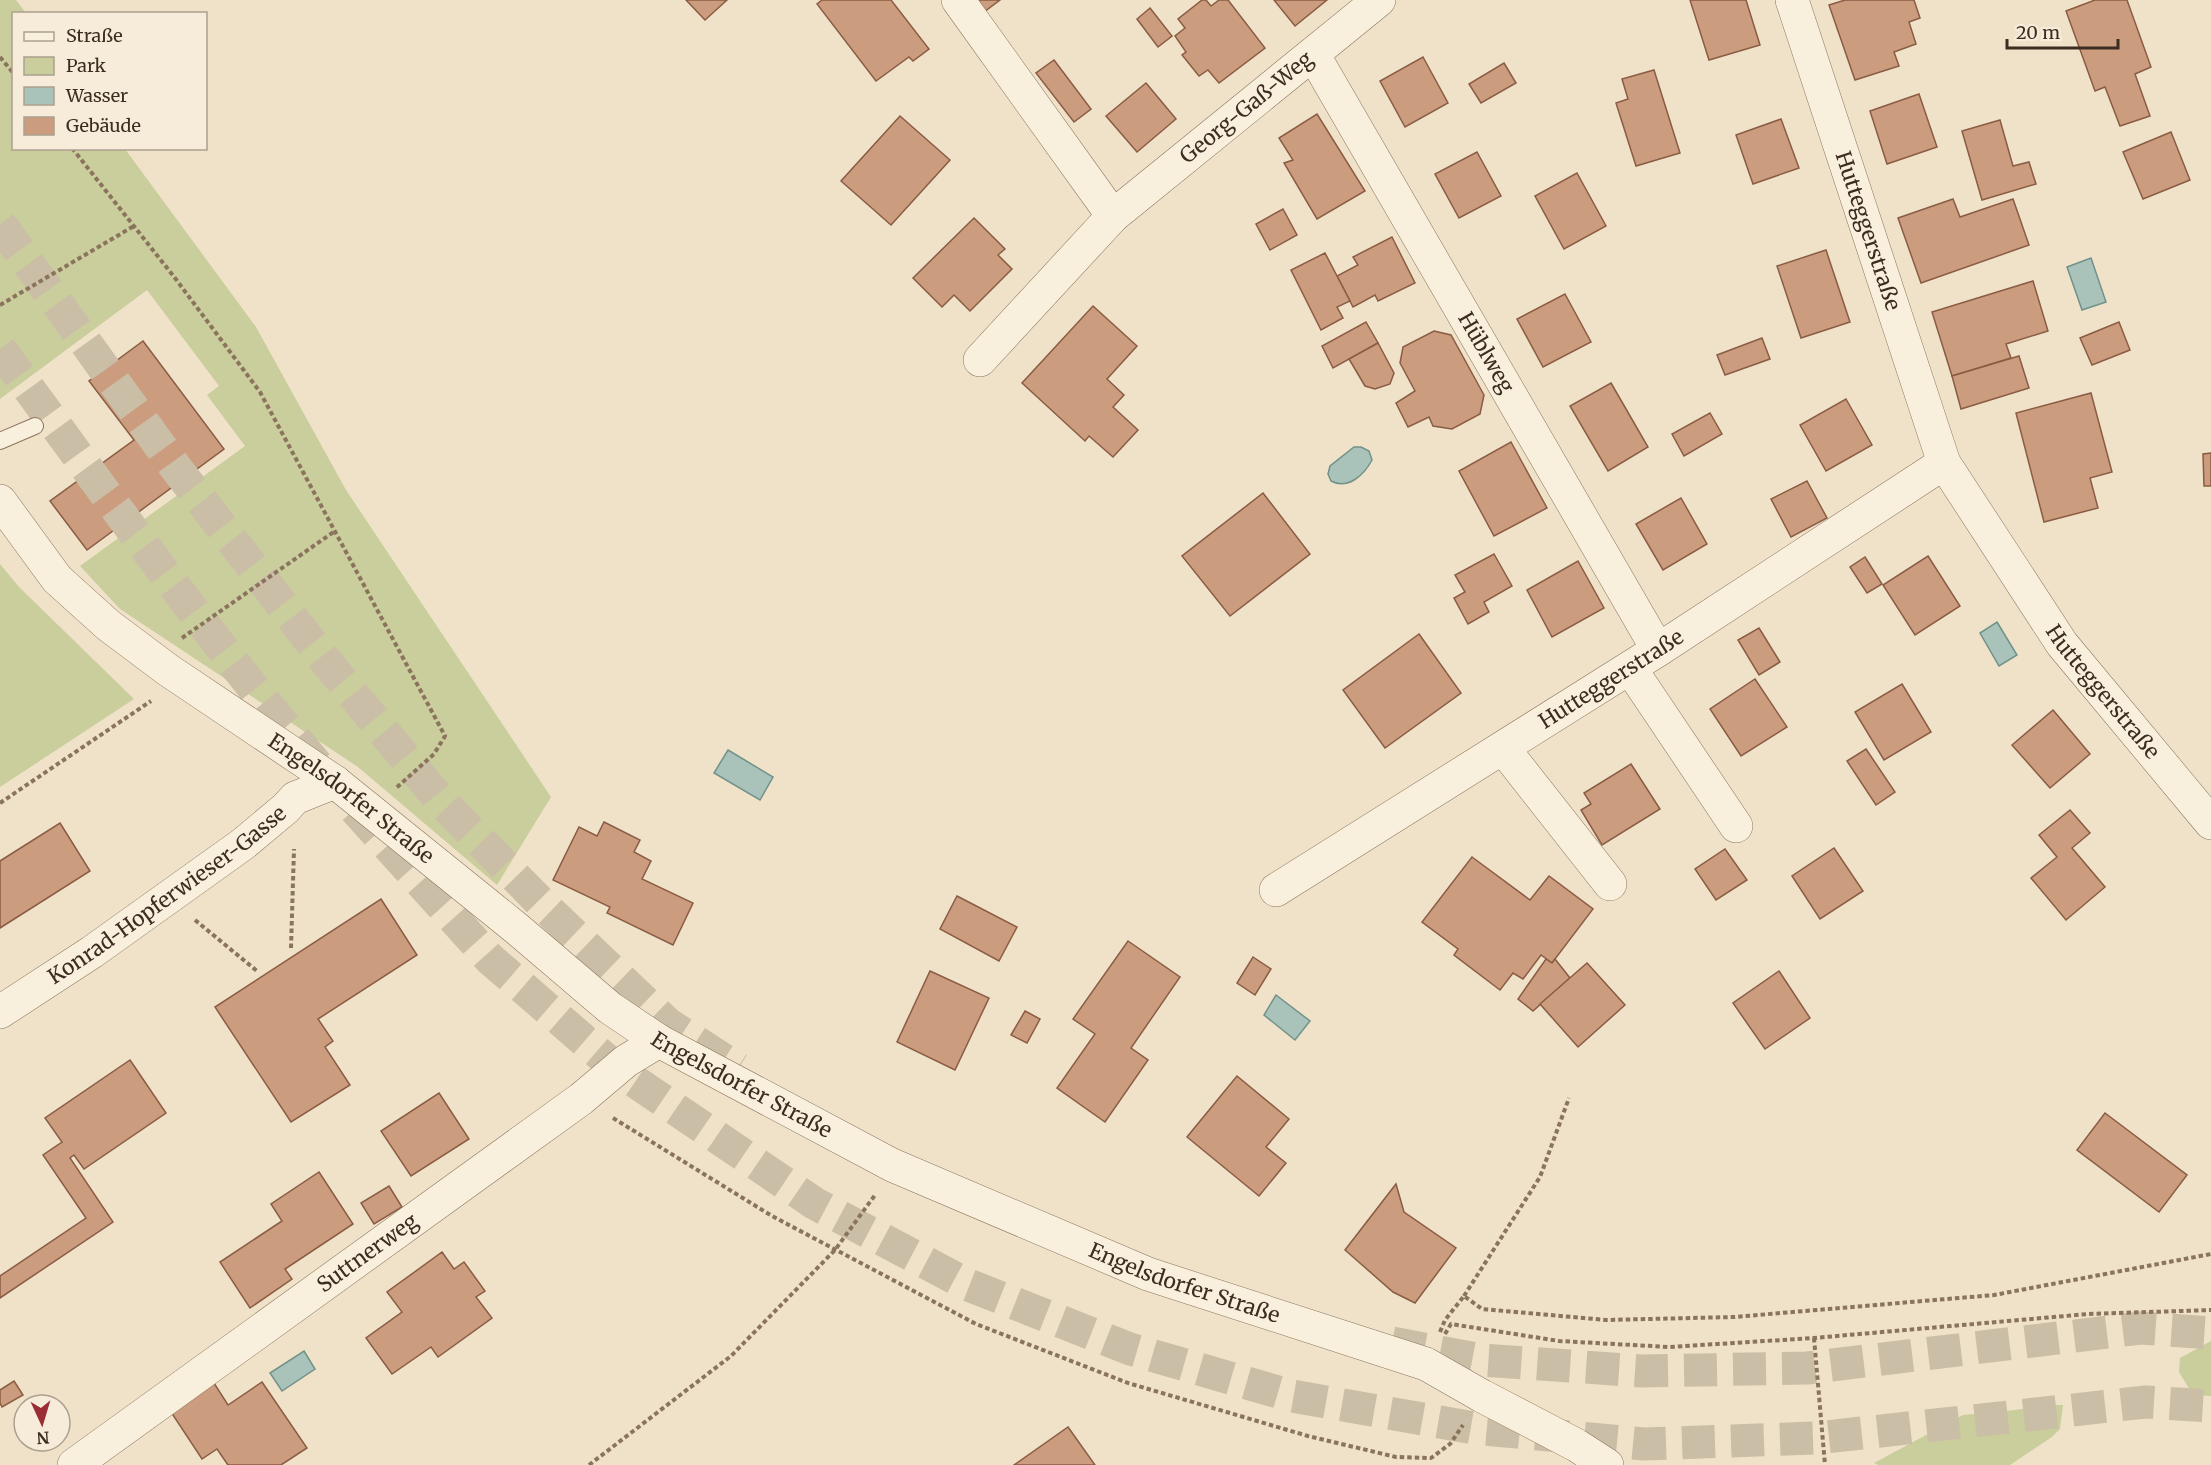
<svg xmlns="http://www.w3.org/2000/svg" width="2211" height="1465" font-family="Merriweather,serif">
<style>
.green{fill:#cacd9c}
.water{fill:#aac3ba;stroke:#709288;stroke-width:1.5}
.building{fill:#cc9c7f;stroke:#8a5c43;stroke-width:1.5}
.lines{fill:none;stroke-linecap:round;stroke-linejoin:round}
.primary-tunnel{stroke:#cbbea7;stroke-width:33;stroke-dasharray:33 16;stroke-linecap:butt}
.service-casing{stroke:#8b745d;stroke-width:18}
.minor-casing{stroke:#8b745d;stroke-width:34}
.path{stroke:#8b745d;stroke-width:4;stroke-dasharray:4.5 3;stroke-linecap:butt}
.service{stroke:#f9efdd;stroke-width:16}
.minor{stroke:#f9efdd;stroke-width:33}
.labels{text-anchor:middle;stroke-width:5;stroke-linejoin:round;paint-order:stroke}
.street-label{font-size:21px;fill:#3c2d21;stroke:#f6ecd9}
</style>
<rect width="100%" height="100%" fill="#efe2c9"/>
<g class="green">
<polygon points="0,0 16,0 26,13 14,14 14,148 125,149 256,327 346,490 551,797 497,885 358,767 120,609 80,566 245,446 207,395 219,386 147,290 0,399"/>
<polygon points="0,564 19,587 134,699 0,787"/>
<polygon points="2211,1341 2211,1396 2193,1395 2179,1372 2180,1358"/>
<polygon points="2053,1405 2063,1405 2060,1429 2052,1437 2010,1465 1878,1465 1874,1463 1963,1415 2007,1411"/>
</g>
<g class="water">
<polygon points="2091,258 2106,302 2082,310 2067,267"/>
<path d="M1354,447H1361L1369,451L1372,460C1364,475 1348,490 1331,481L1328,474L1330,466Z"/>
<polygon points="1997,622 2017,655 1999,666 1980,633"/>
<polygon points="728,750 773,777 760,800 714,773"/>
<polygon points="1276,995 1310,1021 1295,1040 1264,1015"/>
<polygon points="304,1351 315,1369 282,1391 270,1373"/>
</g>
<g class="building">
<polygon points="686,0 727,0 705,20"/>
<polygon points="822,0 891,0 929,49 913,61 909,57 876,81 817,4"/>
<polygon points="975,0 1000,0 984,12"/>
<polygon points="1202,0 1206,0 1211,6 1219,0 1228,0 1265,48 1219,83 1208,70 1199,76 1182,55 1186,52 1175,36 1185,28 1178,19"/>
<polygon points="1274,0 1327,0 1295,26"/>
<polygon points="1690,0 1746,0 1760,45 1709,60"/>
<polygon points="1845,0 1914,0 1920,18 1909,22 1916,44 1894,52 1899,66 1855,80 1829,5"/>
<polygon points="2095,0 2127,0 2151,67 2135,74 2150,116 2120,126 2105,87 2095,91 2066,11"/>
<polygon points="1150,8 1172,36 1158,47 1137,19"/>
<polygon points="1423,57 1448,103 1405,127 1380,81"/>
<polygon points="1054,60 1091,109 1074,122 1036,73"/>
<polygon points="1504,63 1516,83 1481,103 1469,84"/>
<polygon points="1654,70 1680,153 1636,166 1616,103 1628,99 1622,79"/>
<polygon points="1146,83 1176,119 1137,152 1106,116"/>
<polygon points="1919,94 1937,147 1887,164 1870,111"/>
<polygon points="1317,114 1365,191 1317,219 1284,163 1293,160 1279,138"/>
<polygon points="900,116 950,160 891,225 841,181"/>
<polygon points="1781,119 1799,168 1753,184 1736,135"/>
<polygon points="2000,120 2013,166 2029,162 2036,184 1982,200 1962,131"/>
<polygon points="2171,132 2190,180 2143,199 2123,152"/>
<polygon points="1477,152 1501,196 1459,218 1435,174"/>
<polygon points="1577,173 1606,226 1564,249 1535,196"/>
<polygon points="1953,199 1960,217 2013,199 2029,245 1921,283 1898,218"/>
<polygon points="1283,209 1297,235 1270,250 1256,224"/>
<polygon points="974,218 1005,249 998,255 1012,269 970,311 954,295 942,307 913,278"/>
<polygon points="1392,237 1415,283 1378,301 1375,295 1353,307 1337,276 1358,265 1353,257"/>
<polygon points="1826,250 1850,322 1801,338 1777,266"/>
<polygon points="1325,253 1350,301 1337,307 1343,318 1321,330 1291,270"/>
<polygon points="2033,281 2048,331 2006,344 2011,358 1952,376 1932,312"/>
<polygon points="1565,294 1591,342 1543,367 1517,319"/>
<polygon points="1093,306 1137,346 1107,379 1124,395 1113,407 1138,430 1113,457 1089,436 1085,441 1022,383"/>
<polygon points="1366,322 1378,343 1333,368 1322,346"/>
<polygon points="2119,322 2130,350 2092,365 2080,338"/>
<polygon points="1434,331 1451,335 1484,395 1480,414 1452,429 1433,426 1429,417 1408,427 1396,403 1415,391 1400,363 1403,347"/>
<polygon points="1762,338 1770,359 1725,375 1717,355"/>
<polygon points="143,341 224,449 87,550 50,501 134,440 89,381"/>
<polygon points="1378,343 1394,373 1390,384 1375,389 1365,386 1349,359"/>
<polygon points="2019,356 2029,388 1961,409 1952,376"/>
<polygon points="1611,383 1648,447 1608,471 1570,406"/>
<polygon points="2091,393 2112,472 2090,478 2098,508 2044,522 2016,413"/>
<polygon points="1846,399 1872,445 1826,471 1800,425"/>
<polygon points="1710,413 1722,434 1684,456 1672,434"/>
<polygon points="1511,442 1547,508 1494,536 1459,471"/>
<polygon points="2211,453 2211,486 2204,486 2203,454"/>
<polygon points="1807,481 1827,518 1791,537 1771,499"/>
<polygon points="1263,493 1310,554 1230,616 1182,556"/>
<polygon points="1681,498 1707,544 1663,570 1636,524"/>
<polygon points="1494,554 1512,586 1484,602 1489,612 1468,624 1454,598 1465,592 1455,575"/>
<polygon points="1928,556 1960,606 1915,635 1883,585"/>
<polygon points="1865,557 1882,584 1867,593 1850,567"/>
<polygon points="1578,561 1604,608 1552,637 1527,590"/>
<polygon points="1759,628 1780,662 1759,675 1738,640"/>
<polygon points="1419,634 1461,693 1385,748 1343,690"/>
<polygon points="1755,679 1787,727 1741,756 1710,709"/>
<polygon points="1902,684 1931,732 1884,760 1855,712"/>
<polygon points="2053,710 2090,754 2050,788 2012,745"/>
<polygon points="1866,749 1895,792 1876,805 1847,761"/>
<polygon points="1631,764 1660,809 1602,845 1581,810 1591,804 1584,793"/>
<polygon points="2070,810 2090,833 2072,848 2105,887 2066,920 2031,878 2057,857 2039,835"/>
<polygon points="604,822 640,840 634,852 651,861 642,879 693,903 673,945 607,913 610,907 553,880 579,827 597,836"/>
<polygon points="60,823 90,871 0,928 0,861"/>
<polygon points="1834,848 1863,891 1820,919 1792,876"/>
<polygon points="1725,849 1747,880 1716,900 1695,869"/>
<polygon points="1472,857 1530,900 1549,876 1593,909 1552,963 1541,955 1523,979 1513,973 1500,990 1454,955 1458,949 1422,922"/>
<polygon points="957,896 1017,927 999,961 940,929"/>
<polygon points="381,899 417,955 318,1019 333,1041 325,1047 350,1085 291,1122 215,1007"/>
<polygon points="1128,941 1180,977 1131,1048 1148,1060 1105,1122 1057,1088 1095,1034 1073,1019"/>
<polygon points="1253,957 1271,969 1255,995 1237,983"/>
<polygon points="1546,959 1552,963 1555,959 1570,978 1533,1011 1518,999"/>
<polygon points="1587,963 1625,1005 1578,1047 1540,1004"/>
<polygon points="930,971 989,998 955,1070 897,1042"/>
<polygon points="1779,971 1810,1018 1765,1049 1733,1003"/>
<polygon points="1025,1011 1040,1019 1027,1043 1011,1035"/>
<polygon points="130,1060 166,1113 84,1169 74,1155 70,1158 113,1222 0,1298 0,1276 86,1218 43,1155 62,1142 45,1118"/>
<polygon points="1237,1076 1289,1119 1266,1147 1286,1163 1259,1196 1187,1137"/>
<polygon points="439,1093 469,1139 411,1176 381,1131"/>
<polygon points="2105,1113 2187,1175 2159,1212 2077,1150"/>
<polygon points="319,1172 353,1224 285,1269 292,1279 250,1308 220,1262 282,1221 271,1204"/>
<polygon points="1396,1184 1404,1212 1456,1248 1415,1303 1393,1292 1345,1250"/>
<polygon points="389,1186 402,1207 374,1224 361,1203"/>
<polygon points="442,1252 454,1269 464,1262 485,1291 476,1297 492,1318 438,1357 431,1347 392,1374 366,1338 402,1312 387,1292"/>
<polygon points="14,1381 23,1395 2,1407 0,1403 0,1390"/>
<polygon points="262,1382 307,1448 281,1465 228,1465 217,1449 202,1459 171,1412 214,1383 228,1405"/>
<polygon points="1068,1427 1095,1465 1014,1465"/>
</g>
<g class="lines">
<g class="primary-tunnel">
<polyline points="0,224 176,468 324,659 439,799 544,906 668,1024 738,1069"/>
<path d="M0,349C103,490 204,632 317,765"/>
<polyline points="355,809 490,959 618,1070 814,1203 966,1284 1130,1349 1292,1396 1474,1428 1644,1444 1816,1438 2146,1402 2211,1406"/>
<polyline points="1392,1343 1482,1360 1642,1371 1807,1368 2141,1328 2211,1333"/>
</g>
<g class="service-casing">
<polyline id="service" points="0,441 35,426"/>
</g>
<g class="minor-casing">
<g id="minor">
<polyline points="958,0 1113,216"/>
<path id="s1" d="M1792,0L1944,463L2062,644L2211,823"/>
<path id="s2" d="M1313,54L1658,650"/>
<path id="s3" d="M980,360L1113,216L1379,0"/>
<path id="s4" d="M0,501L57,579L108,625L168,670L335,782L516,928L610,1008L659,1041L892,1165L1148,1274L1426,1364L1482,1396L1576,1445L1607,1465"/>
<polyline points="1630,668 1736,826"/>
<polyline points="1503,748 1610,884"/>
<path id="s5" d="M1276,890L1658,650L1944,463"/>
<path id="s6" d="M0,1012L92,952L243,844L286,808L295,798L335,782"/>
<path id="s7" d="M74,1465L581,1099L626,1061L659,1041"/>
</g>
</g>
<g class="path">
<polyline points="0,57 14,74"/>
<polyline points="72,148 175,278 260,392 445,736 434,754 396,788"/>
<polyline points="0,305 134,226"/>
<polyline points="182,638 335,531"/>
<polyline points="0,803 151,701"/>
<polyline points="195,920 257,971"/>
<polyline points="291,948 294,849"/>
<polyline points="613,1118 772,1216 976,1324 1128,1383 1308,1436 1396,1457 1431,1458 1450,1444 1463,1425"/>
<polyline points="1464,1296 1540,1177 1569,1098"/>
<polyline points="1440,1332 1445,1320 1464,1296 1482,1309 1606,1320 1734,1317 1994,1295 2211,1254"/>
<polyline points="1445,1334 1451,1324 1559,1341 1669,1347 1814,1338 2088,1314 2211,1310"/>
<polyline points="1814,1338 1825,1465"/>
<polyline points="589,1465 731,1356 835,1250 875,1195"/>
</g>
<use href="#service" class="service"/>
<use href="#minor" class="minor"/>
</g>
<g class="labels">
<g class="street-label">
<text dy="7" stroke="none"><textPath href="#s3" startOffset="368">Georg-Gaß-Weg</textPath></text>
<text dy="7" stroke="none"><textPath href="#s1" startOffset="243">Hutteggerstraße</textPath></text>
<text dy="7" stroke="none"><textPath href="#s2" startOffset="345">Hüblweg</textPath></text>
<text dy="7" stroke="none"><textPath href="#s5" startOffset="396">Hutteggerstraße</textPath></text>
<text dy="7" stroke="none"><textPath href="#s1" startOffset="766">Hutteggerstraße</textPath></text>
<text dy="7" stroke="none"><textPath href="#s4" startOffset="464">Engelsdorfer Straße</textPath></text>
<text dy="7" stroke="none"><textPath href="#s6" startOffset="204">Konrad-Hopferwieser-Gasse</textPath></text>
<text dy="7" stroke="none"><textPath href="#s4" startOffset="950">Engelsdorfer Straße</textPath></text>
<text dy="7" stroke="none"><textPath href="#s7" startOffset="362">Suttnerweg</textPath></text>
<text dy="7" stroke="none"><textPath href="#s4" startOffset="1436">Engelsdorfer Straße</textPath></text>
</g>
</g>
<rect x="12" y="12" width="195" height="138" fill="#f6ecd9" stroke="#aca08f" stroke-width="1.5"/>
<rect x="24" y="32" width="30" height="9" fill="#f9efdd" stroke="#aca08f" stroke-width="1.5"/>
<text x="66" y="42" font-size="18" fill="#3c2d21">Straße</text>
<rect x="24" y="57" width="30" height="18" fill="#cacd9c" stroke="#aca08f" stroke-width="1.5"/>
<text x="66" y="72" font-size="18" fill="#3c2d21">Park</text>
<rect x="24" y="87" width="30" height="18" fill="#aac3ba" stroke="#aca08f" stroke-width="1.5"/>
<text x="66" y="102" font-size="18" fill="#3c2d21">Wasser</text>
<rect x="24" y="117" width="30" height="18" fill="#cc9c7f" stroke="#aca08f" stroke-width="1.5"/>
<text x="66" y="132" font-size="18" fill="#3c2d21">Gebäude</text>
<g transform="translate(42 1423) rotate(176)"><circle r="28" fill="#f6ecd9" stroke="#aca08f" stroke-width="1.5"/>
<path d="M0-4.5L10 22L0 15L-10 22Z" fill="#9a2e34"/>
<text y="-9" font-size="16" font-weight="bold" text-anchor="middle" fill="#3c2d21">N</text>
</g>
<path d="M2007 39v9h111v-9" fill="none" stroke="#3c2d21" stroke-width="3"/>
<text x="2016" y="39" font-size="18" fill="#3c2d21" stroke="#f6ecd9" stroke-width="4.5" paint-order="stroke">20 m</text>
</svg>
